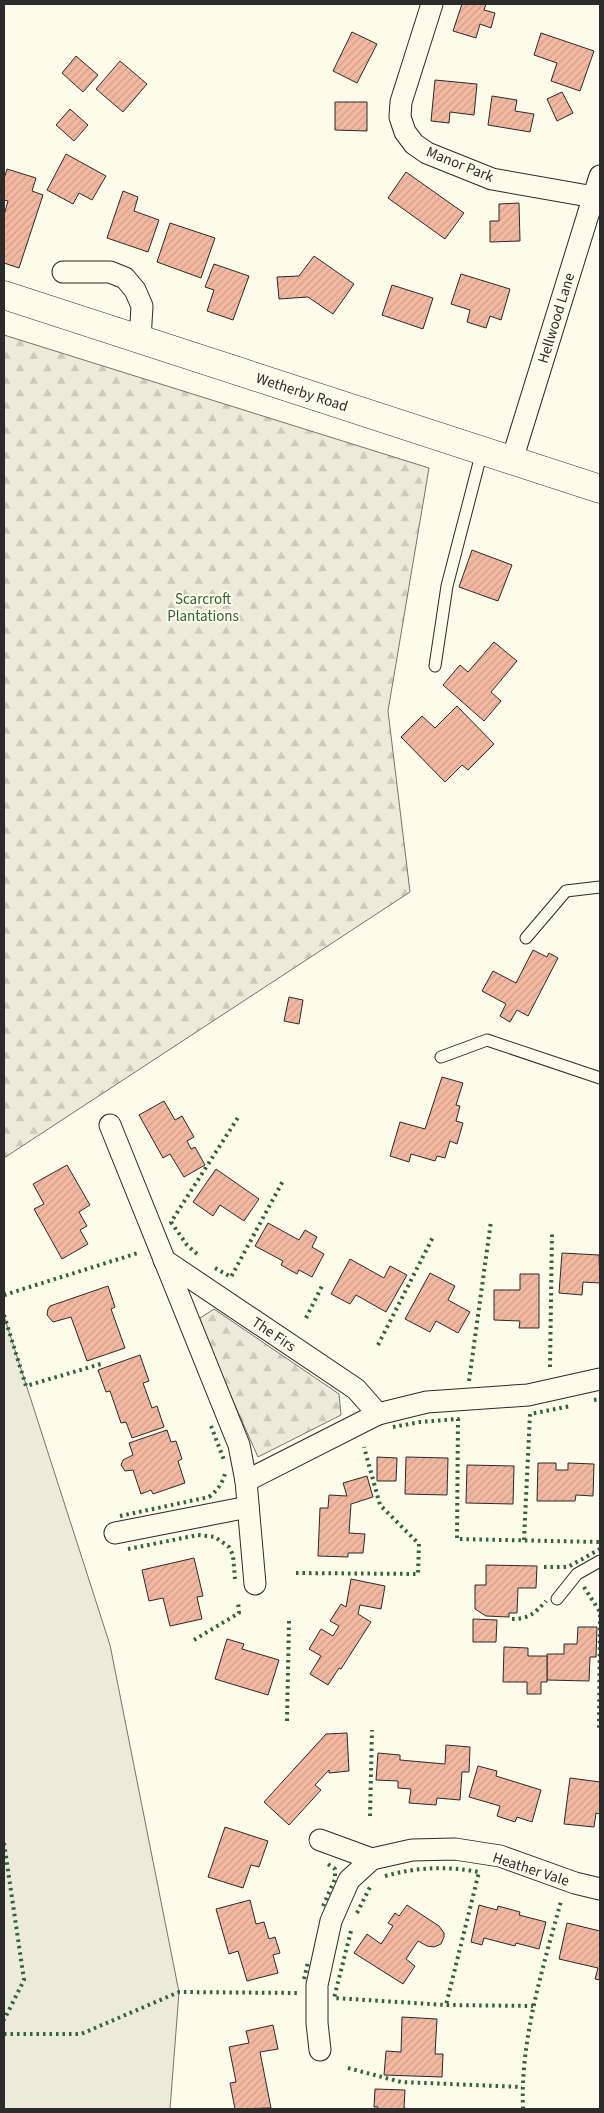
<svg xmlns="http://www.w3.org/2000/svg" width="604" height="2113" font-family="'Source Sans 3',sans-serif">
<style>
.green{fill:#ecebdb;stroke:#74746e}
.forest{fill:url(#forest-firs);stroke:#74746e}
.building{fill:url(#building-hatch);stroke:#2b2b2b}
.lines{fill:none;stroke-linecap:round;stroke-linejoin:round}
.lane-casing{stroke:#2b2b2b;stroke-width:13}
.street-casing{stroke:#2b2b2b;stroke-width:23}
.primary-casing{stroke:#2b2b2b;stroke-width:29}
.lane{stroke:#fdfbea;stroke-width:11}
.street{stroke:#fdfbea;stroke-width:21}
.primary{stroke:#fdfbea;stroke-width:28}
.hedge{stroke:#34623c;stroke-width:4;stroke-dasharray:2.5 4;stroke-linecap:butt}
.labels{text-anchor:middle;stroke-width:4;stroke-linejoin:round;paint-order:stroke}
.street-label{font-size:15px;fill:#2b2b2b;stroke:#fdfbea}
.park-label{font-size:15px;fill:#34623c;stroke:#fdfbea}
</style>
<defs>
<pattern id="forest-firs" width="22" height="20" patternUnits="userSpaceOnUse" patternTransform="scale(1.25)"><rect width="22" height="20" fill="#ecebdb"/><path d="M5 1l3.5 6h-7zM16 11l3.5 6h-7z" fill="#cbcabc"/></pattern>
<pattern id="building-hatch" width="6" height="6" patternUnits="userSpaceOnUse" patternTransform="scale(1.25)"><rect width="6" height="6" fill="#f2b8a0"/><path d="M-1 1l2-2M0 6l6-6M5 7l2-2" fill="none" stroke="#d09e8a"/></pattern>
</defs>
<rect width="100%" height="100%" fill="#fdfbea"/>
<polygon class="green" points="4,1316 110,1645 179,1992 170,2109 4,2109"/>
<g class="forest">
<polygon points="4,335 429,468 388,711 410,892 4,1158"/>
<polygon points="214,1309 339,1394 341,1415 258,1457 197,1320"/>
</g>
<g class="building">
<polygon points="462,4 486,4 484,10 495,13 491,28 480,24 476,38 453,31"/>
<polygon points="352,32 377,44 357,83 333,71"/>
<polygon points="541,33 594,51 580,91 551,81 557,63 534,55"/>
<polygon points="76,56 98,75 83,92 62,73"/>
<polygon points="120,61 147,84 123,112 96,89"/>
<polygon points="435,80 477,84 474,115 450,112 449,123 431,121"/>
<polygon points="562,92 573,113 557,121 547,99"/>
<polygon points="492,96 517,100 515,111 534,114 530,132 488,125"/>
<polygon points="335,102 367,102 367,131 335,130"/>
<polygon points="70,109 88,125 74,141 56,125"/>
<polygon points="66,154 106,176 92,200 79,193 73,204 47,190"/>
<polygon points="7,169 36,178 32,191 43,195 19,268 4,263 4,215 8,201 4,200 4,179"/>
<polygon points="406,172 464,213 445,239 388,198"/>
<polygon points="123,191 138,197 134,211 159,220 148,252 107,238"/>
<polygon points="519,203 520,241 490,242 490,221 499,221 499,204"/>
<polygon points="170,223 215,238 201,278 157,262"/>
<polygon points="314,256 354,284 333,314 308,297 279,299 277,277 299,276"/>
<polygon points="214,264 249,276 233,320 207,311 214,290 205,287"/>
<polygon points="461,274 510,289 501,320 490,316 486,328 467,322 470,310 451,304"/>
<polygon points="392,285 433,298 423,329 382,315"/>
<polygon points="472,550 512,565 498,601 459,587"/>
<polygon points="494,642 517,661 491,692 501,701 484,721 443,685 460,665 468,672"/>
<polygon points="457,706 494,744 468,770 462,765 445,782 401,737 422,716 435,728"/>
<polygon points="533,950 547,957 549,953 558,958 528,1016 517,1010 510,1022 500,1016 506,1004 482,991 493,971 516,983"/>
<polygon points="289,997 303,1000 299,1024 284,1021"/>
<polygon points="442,1077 463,1083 456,1105 460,1106 456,1121 463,1123 457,1144 450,1141 445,1158 437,1156 435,1161 411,1154 409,1162 390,1156 400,1122 425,1129"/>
<polygon points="164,1101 175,1120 182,1116 194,1137 187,1141 191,1149 195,1147 205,1165 184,1177 170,1154 163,1158 139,1115"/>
<polygon points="67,1165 90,1205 79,1212 87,1226 80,1230 88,1244 62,1259 34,1209 44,1204 33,1184"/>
<polygon points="216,1169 259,1199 244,1221 220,1205 213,1216 193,1202"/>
<polygon points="268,1223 299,1240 305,1230 317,1237 312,1247 324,1254 312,1277 299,1270 297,1274 281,1265 283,1261 255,1246"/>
<polygon points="562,1253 599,1255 600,1283 583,1282 582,1295 559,1293"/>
<polygon points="350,1259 384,1278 390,1266 407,1275 386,1312 356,1295 350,1304 331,1294"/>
<polygon points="430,1273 455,1286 448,1300 470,1312 458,1333 436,1321 430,1332 405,1319"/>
<polygon points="520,1274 539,1274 539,1328 519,1328 520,1321 494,1320 494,1290 520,1290"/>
<polygon points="108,1286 115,1307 111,1309 125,1348 87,1361 71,1317 53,1322 47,1315 48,1309 50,1306"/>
<polygon points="140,1355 149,1381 143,1383 152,1408 157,1406 164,1427 132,1438 126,1422 121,1423 110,1391 106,1392 98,1370"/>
<polygon points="167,1430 171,1442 176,1441 182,1459 178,1461 185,1483 153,1494 151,1490 141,1494 133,1470 125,1471 121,1465 123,1460 133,1455 129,1443"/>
<polygon points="377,1457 397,1458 396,1481 377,1481"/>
<polygon points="406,1457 448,1458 447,1495 405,1494"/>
<polygon points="538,1463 556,1463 556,1470 568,1470 568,1463 594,1464 593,1496 576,1495 575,1501 537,1501"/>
<polygon points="467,1465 514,1466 513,1504 466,1503"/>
<polygon points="367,1476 373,1497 351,1504 349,1533 365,1534 363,1553 348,1553 348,1557 318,1556 320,1508 328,1508 329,1495 347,1496 343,1483"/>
<polygon points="194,1558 203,1596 197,1597 202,1619 170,1626 163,1598 149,1601 142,1570"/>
<polygon points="486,1565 537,1566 536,1588 518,1588 517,1613 509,1613 509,1617 486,1616 475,1609 475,1585 486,1585"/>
<polygon points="351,1579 385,1586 381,1609 360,1605 358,1614 371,1622 341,1669 339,1668 328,1685 310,1674 321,1656 309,1649 321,1629 333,1636 339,1626 330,1621 341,1604 346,1607"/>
<polygon points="473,1619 497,1620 496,1642 473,1642"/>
<polygon points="578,1627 597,1627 596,1657 590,1657 589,1681 547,1680 547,1654 564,1654 564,1644 577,1644"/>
<polygon points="227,1639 244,1644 242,1649 279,1660 268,1695 215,1679"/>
<polygon points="504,1647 528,1648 528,1656 547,1656 547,1682 541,1682 541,1694 527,1694 527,1682 503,1682"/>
<polygon points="347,1733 349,1771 329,1773 329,1770 315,1785 321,1790 289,1825 264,1802 326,1734"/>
<polygon points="446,1745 470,1747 469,1772 462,1772 460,1800 437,1798 436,1805 409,1803 411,1789 398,1788 398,1781 376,1780 378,1753 400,1755 400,1760 445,1764"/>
<polygon points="478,1766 497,1771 496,1776 541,1790 532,1822 517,1817 515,1822 497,1816 500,1806 469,1797"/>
<polygon points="570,1778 600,1782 600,1814 596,1813 594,1827 564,1824"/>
<polygon points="225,1827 268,1841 259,1867 251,1865 243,1888 208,1877"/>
<polygon points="250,1900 256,1924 264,1922 269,1939 275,1937 280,1953 273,1955 278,1973 247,1981 238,1951 229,1954 216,1909"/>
<polygon points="407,1905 439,1926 444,1933 444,1937 441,1944 434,1947 427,1946 418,1941 406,1959 415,1966 403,1984 354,1953 367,1934 381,1944 393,1926 388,1923 395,1913 399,1916"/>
<polygon points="479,1905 497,1910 498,1906 520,1912 519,1915 546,1922 539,1949 516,1943 515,1946 484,1938 482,1945 471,1942"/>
<polygon points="567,1923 600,1931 600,1980 595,1979 598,1968 559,1959"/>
<polygon points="402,2017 437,2019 435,2054 443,2054 442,2077 384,2075 386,2051 401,2052"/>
<polygon points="273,2025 278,2049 260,2052 271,2108 235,2109 230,2083 236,2082 229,2047 249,2043 246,2031"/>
<polygon points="375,2089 405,2090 404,2108 410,2109 378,2109 378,2107 374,2107"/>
</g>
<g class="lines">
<g class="lane-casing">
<g id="lane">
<polyline points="435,666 447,586 482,451"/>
<polyline points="526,938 566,891 600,887"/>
<polyline points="441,1057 487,1040 600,1078"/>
<polyline points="557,1599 577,1574 600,1561"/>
</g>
</g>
<g class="street-casing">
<g id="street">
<polyline points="432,4 401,102 400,117 405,132 414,144 427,153 492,179 594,197"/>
<polyline points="63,272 110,272 125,278 135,290 142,306 140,340"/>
<polyline points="512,460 600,176"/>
<polyline points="110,1125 239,1445 246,1481 255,1584"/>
<polyline points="164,1260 356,1389 378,1414 427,1402 528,1395 600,1379"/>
<polyline points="246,1481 378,1414"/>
<polyline points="115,1533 248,1507"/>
<polyline points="320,1840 372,1859"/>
<polyline points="320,2050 317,2023 317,1985 331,1921 349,1880 372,1859 412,1850 455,1849 500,1856 575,1883 600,1889"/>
</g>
</g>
<g class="primary-casing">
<polyline id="primary" points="4,295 600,489"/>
</g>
<use href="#lane" class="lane"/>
<use href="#street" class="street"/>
<use href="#primary" class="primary"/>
<g class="hedge">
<polyline points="197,1254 187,1245 171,1222 239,1116"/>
<polyline points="215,1268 231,1277 284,1179"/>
<polyline points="4,1295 138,1253"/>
<polyline points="4,1315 26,1386 104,1363"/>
<polyline points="306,1318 322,1286"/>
<polyline points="378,1345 433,1237"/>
<polyline points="550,1367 552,1232"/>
<polyline points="469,1381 491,1221"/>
<polyline points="594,1400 600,1399"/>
<polyline points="211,1426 224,1460"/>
<polyline points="393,1427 420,1422 458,1419 457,1539 600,1542"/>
<path d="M120,1516L209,1497C219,1489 223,1482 226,1470"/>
<polyline points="524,1540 530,1414 571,1406"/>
<polyline points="128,1549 198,1535 215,1537 229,1547 233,1555 235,1579"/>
<polyline points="544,1567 568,1567 600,1549"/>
<polyline points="296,1573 418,1574 419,1544 380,1505 364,1447"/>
<polyline points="584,1587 600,1612 599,1730"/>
<path d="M512,1619C529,1619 535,1613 546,1601"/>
<polyline points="194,1640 239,1613 238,1601"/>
<polyline points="287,1721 289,1620"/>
<polyline points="370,1816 372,1730"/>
<polyline points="4,1843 24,1980 4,2020"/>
<path d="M385,1876C417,1867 447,1866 479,1872L446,2005"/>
<polyline points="323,1906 335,1879 335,1869 325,1862"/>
<polyline points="357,1913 370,1887"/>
<polyline points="351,1931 334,1998 446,2005 533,2006"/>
<polyline points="304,1979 308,1962"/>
<polyline points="4,2034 81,2034 179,1992 300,1993"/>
<polyline points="348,2068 401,2082 522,2087"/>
<path d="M523,2109C520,2039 543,1968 561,1901"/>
</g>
</g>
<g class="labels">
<g class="street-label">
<text transform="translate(460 164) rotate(22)" y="5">Manor Park</text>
<text transform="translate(556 318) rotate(-73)" y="5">Hellwood Lane</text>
<text transform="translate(302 392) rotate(18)" y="5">Wetherby Road</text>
<text transform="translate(274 1334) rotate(34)" y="5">The Firs</text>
<text transform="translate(531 1869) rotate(18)" y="5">Heather Vale</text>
</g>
<g class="park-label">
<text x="203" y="604">Scarcroft<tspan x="203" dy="17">Plantations</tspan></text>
</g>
</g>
<rect width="604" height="2113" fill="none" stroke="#2b2b2b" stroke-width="10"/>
</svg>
